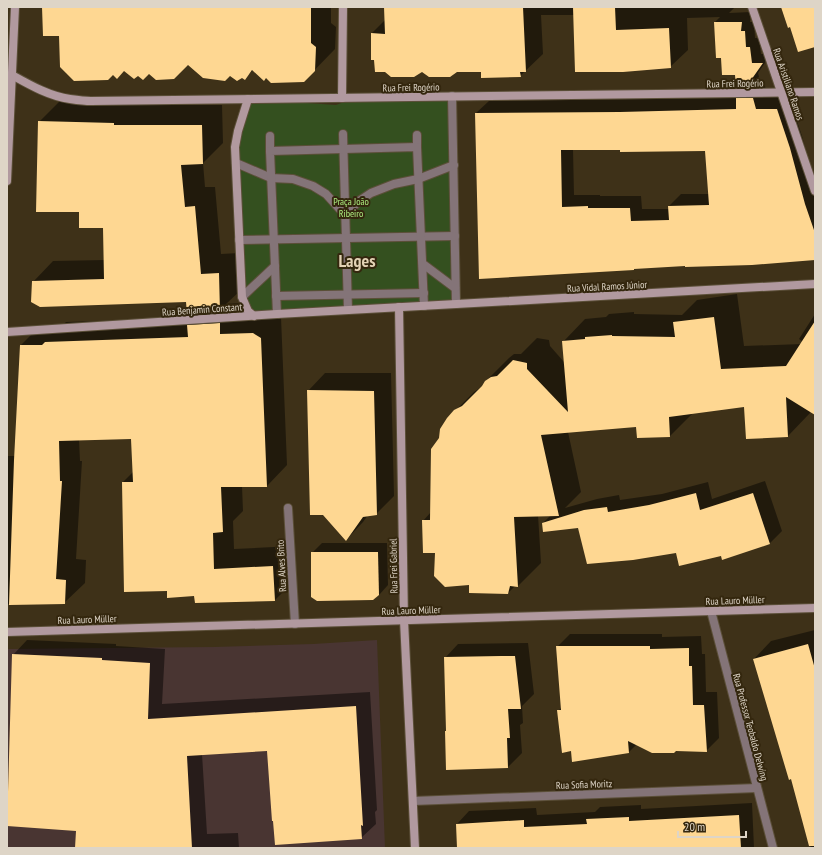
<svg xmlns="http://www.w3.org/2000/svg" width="822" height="855" font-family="'PT Sans Narrow',sans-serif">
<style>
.education{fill:#493532}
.green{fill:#34501f}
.shadow{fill:#0007;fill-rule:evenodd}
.building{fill:#fed792;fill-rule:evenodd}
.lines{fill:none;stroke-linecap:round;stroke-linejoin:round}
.street-casing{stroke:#5b4f38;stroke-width:10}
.secondary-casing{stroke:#5b4f38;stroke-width:10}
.street{stroke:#847478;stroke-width:8}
.secondary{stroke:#b1999f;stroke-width:8}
.labels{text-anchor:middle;stroke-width:4;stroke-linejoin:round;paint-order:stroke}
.street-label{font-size:10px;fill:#ded5c7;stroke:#34270e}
.park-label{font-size:10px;fill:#abea7f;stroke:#34270e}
.town-label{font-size:18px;font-weight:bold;fill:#e3d2b5;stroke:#34270e}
</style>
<rect width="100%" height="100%" fill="#3e3118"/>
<polygon class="education" points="377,640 385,848 7,848 7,649 214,647 313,644"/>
<polygon class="green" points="452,96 456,304 254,316 244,304 235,147 248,99 336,105 355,98"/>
<g class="shadow">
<polygon points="43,7 331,7 331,23 336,27 335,49 304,81 266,77 253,70 244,79 242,77 188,64 138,75 124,70 60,35"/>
<polygon points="385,7 735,7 729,13 751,12 750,22 754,22 755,38 759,38 761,54 771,54 758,73 759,77 749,86 736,74 722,57 715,22 720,17 687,18 688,50 670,67 574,15 541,15 543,54 520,76 481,71 422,71 372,33 385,20"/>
<polygon points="7,74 12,78 14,133 7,139"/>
<path d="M765,86L768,97H789L802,136L815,185V256L480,278L476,113L489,101L738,98L749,87ZM573,149L706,150L709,194H681L669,206V209H642L641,196H600V195H574Z"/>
<polygon points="60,101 134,103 134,105 222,105 223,143 203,163 205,187 215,187 221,254 239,253 240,291 226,304 240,303 240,314 281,317 287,465 267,486 242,486 243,511 233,521 234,549 293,546 295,580 275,600 195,595 168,590 123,482 133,472 132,438 79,439 80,461 82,461 76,559 86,560 85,583 64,603 7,604 7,456 15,456 21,345 41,325 63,325 66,322 197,318 202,312 187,301 33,282 53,261 105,260 104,227 80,211 39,122"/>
<polygon points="737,294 744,346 802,344 803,342 799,339 815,314 815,414 810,411 810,413 788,436 745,406 693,413 670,436 638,437 637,426 568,432 581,492 565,508 597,499 619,495 620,500 662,494 708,482 712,499 765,481 782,531 770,543 723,559 721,554 676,552 579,527 543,523 551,515 538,515 541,563 518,586 515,586 508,593 470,584 436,552 423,521 431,512 440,438 451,415 474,392 484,385 486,381 509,358 514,354 521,354 537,338 549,340 550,346 564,362 563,342 585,319 606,317 609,314 634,312 634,314 682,315 697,300"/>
<polygon points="325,373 391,373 394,496 376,514 368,515 363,522 346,540 308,391"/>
<polygon points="322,543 387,543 388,585 379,595 312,553"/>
<polygon points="815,630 815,848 811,848 792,778 754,659 771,641"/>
<polygon points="570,634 662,634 662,637 701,636 702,654 705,654 706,692 717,692 719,738 706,751 637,744 629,752 571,750 559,710 562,707 557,647"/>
<polygon points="27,640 116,644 116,646 165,649 162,704 370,692 377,810 375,812 376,824 361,838 268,750 202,754 207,834 238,833 239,848 76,848 77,830 13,655"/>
<polygon points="528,643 534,694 522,706 523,723 520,725 522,753 508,767 447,730 445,658 458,644"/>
<polygon points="752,803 754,848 458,848 457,824 469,811 536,808 537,815 595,812 600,807 641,805 641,809"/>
</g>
<g class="building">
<polygon points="42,7 311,7 311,43 316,47 315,71 304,82 271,83 266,78 264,81 252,70 245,80 242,78 237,81 230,76 225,81 203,78 188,65 174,79 156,80 149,74 143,80 138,76 134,79 124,71 117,79 113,75 108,80 74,81 60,67 59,36 43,36"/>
<polygon points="384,7 523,7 526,72 520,72 521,77 481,78 481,72 457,72 450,77 429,77 422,72 414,77 391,77 385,72 375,72 374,60 371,60 371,33 385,34"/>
<polygon points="573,7 615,7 616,30 669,28 671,68 623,72 575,72"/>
<polygon points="781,7 815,7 815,47 798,52 790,27 788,28"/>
<polygon points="714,22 742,22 741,31 745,31 746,47 750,47 752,63 763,63 749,83 750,87 736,87 735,75 722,75 721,58 716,58"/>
<path d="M736,98H753L756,109H777L790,148L805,204L815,233V260L752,265L685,267V266L634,269V270L479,279L475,113L620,112L736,109ZM561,150H620V152L705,151L709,205L668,206L669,220L631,221L630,208H588V206L562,207Z"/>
<polygon points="38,121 114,123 114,125 202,125 203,164 181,165 185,207 195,206 201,274 219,273 220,312 187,314 186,302 40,307 31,302 32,281 104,279 103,228 79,228 79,212 36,212"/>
<polygon points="714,317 721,369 786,366 815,321 815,415 786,397 788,437 746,439 744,407 669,417 670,437 637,438 636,427 541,435 559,516 514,517 518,587 510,586 508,594 469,593 469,585 445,587 434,576 435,553 423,553 422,520 430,520 431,449 439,438 440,429 447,418 454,410 462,406 482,386 485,381 491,377 497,376 513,360 527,363 527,369 568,412 562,341 585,339 585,337 612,335 612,336 675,337 673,322"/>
<polygon points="220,323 220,334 253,333 261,338 267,487 221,487 223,532 213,533 214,569 273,566 275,601 195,603 194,596 167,598 167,591 124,592 122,482 133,482 131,439 59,441 60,481 62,481 56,579 66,580 65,604 9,605 14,460 20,345 42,345 45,342 188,337 187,325"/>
<polygon points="307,390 374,391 377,515 363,517 346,541 323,515 310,515"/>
<polygon points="696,493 700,510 753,493 770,544 722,560 721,556 679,566 676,553 633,560 587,564 578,528 543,532 542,523 584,510 607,507 608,512 649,505"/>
<polygon points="311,552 378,552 379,595 373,600 317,601 311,597"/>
<polygon points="808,644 815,669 815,846 809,846 791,779 789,780 753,659"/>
<polygon points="556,646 650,646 650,649 689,648 689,666 692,666 693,705 704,705 707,752 676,751 674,753 652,753 628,741 629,753 572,762 571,751 562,753 557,710 561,710"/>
<polygon points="12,654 102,658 102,660 150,663 148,719 356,706 363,826 361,825 362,839 275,845 273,821 272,821 267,751 187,756 192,848 75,848 76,831 7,826"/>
<polygon points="501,656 515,656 521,709 508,709 510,738 507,738 508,768 446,770 445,731 446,731 444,657"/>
<polygon points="739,815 741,848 457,848 456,824 524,820 524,827 587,824 586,819 629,817 629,821"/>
</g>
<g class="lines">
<g class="street-casing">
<g id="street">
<polyline points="452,96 456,304"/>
<polyline points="343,134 348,310"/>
<polyline points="417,135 417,147"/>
<polyline points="270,136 270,151"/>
<polyline points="236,163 271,178 293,179 313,186 326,194 345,215 359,201 371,193 394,184 418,179 454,165"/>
<polyline points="239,240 455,236"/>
<polyline points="423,264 455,288"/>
<polyline points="276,296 424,293"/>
<polyline points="242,297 275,266"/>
<polyline points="277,314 270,151 417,147 424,306"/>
<polyline points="288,508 295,624"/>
<polyline points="711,611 773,848"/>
<polyline points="413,801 757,788"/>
</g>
</g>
<g class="secondary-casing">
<g id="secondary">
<polyline points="752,7 815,191"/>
<path d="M12,75C30,85 49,96 70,99C77,100 84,101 91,101L815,92"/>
<polyline points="342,98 343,7"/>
<polyline points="248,99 238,131 235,147 242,297 248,311 254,316"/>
<polyline points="7,181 15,7"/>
<polyline points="399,307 404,620 415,848"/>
<polyline points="7,332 277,314 815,284"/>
<polyline points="7,632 815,608"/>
</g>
</g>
<use href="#street" class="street"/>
<use href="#secondary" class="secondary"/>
</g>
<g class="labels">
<g class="street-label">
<text transform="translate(735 83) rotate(-1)" y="4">Rua Frei Rogério</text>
<text transform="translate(789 84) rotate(71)" y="4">Rua Aristiliano Ramos</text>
<text transform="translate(411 87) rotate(-1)" y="4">Rua Frei Rogério</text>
<text transform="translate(607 286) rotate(-3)" y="4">Rua Vidal Ramos Júnior</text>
<text transform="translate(202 309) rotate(-4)" y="4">Rua Benjamin Constant</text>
<text transform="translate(281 566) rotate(-93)" y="4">Rua Alves Brito</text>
<text transform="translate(393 566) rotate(-91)" y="4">Rua Frei Gabriel</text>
<text transform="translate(735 600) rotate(-2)" y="4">Rua Lauro Müller</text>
<text transform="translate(411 610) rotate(-2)" y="4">Rua Lauro Müller</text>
<text transform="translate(87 619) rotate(-2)" y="4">Rua Lauro Müller</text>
<text transform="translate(751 727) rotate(75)" y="4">Rua Professor Teobaldo Delwing</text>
<text transform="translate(584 784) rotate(-2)" y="4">Rua Sofia Moritz</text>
</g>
<g class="park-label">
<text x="351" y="205">Praça João<tspan x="351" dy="12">Ribeiro</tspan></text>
</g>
<g class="town-label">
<text x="357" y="267">Lages</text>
</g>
</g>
<rect width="822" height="855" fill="none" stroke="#ded5c7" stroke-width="16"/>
<path d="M678 831v6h68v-6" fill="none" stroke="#ded5c7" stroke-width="2"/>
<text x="684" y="831" font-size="12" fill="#ded5c7" stroke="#34270e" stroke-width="3" paint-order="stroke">20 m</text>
</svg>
